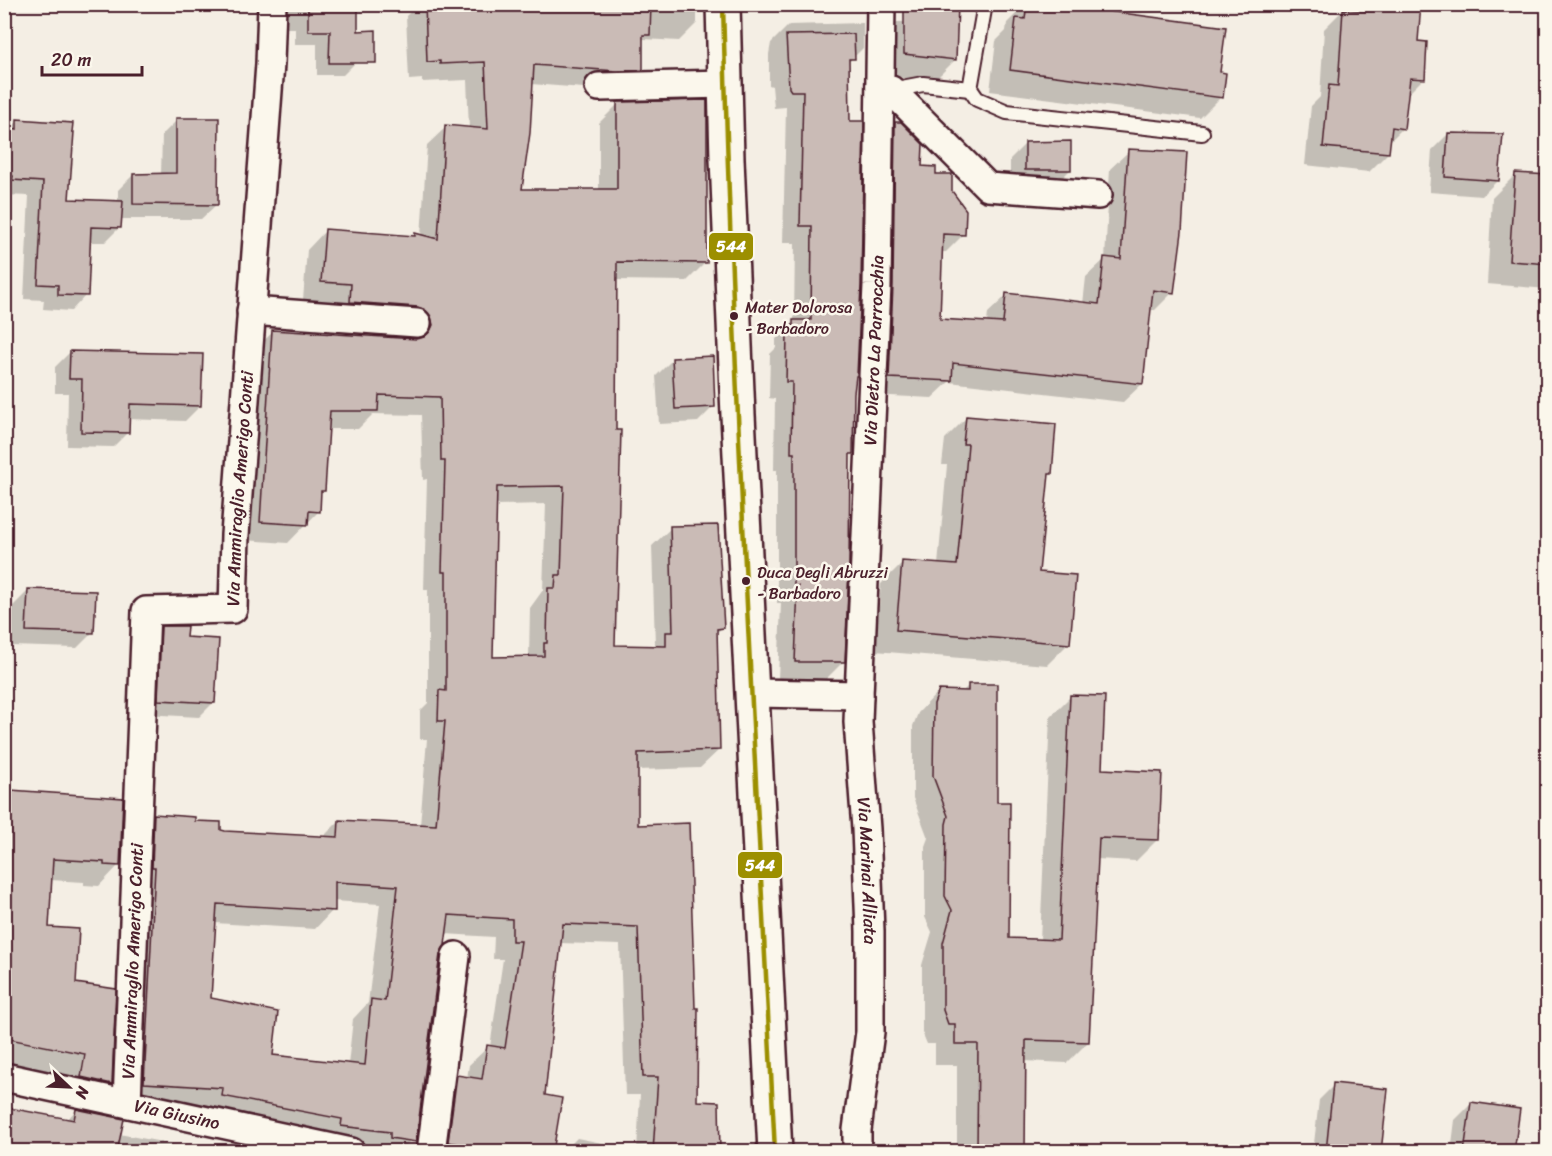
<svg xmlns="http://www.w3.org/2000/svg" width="1552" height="1156" font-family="Sriracha,sans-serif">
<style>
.shadow{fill:#0003;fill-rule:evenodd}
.building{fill:#cabbb6;stroke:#4a1f2b;stroke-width:1.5;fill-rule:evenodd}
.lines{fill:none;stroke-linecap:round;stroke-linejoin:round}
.lane-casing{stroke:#4a1f2b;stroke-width:18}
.street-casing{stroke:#4a1f2b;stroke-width:32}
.secondary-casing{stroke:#4a1f2b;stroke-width:38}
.lane{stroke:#fbf7ec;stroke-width:14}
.street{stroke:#fbf7ec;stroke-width:27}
.secondary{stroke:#fbf7ec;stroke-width:33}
.bus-1-casing{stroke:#fbf7ec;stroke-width:9}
.bus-1{stroke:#9c8f00;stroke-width:4.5}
.bus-dot{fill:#4a1f2b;stroke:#fbf7ec;stroke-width:2}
.labels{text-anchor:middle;stroke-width:5;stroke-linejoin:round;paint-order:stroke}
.bus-label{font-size:16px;fill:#4a1f2b;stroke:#fbf7ec;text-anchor:start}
.street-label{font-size:18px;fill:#4a1f2b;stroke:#fbf7ec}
.line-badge{stroke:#fbf7ec;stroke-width:2}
.badge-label{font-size:16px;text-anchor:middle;font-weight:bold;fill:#fff}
</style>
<rect width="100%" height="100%" fill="#f4eee4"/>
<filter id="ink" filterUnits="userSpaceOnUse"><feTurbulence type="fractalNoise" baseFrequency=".0167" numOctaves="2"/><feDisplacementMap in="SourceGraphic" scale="12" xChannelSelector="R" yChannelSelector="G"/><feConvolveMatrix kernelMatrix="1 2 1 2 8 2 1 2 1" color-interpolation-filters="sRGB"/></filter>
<g filter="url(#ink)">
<g class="shadow">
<polygon points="285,4 356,4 356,62 343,75 317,75 317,44 295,44 295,28 285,28"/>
<path d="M418,4H697V23L679,41L644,39L642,41V70L623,88L597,89L531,84L520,190H599V123L618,104L706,262L687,281L615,280L614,646L653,647L655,645L652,546L671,528L722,628L715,634L719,750L700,768L637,770V827L696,1102L718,1152H563L577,1138L637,1150L640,1095H625L620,945L560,943L523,1152H431L439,1096L457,1077L467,1079L469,1065L488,1047H490L503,959H493L494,937L445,934L439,954L416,1135L399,1152H382L324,1144L204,1114L205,1106L126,1101L136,834L154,815L193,822L219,831L322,838L339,821L420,826L427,739H420V711L428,703V590H424L427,479L423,480L421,415L373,414L358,429H327L323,490L319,494L318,512L288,543L242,540L254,350L273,332L414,340L413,334L332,321L333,302L303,300L307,250L325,231L412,238L416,234L421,236L427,145L446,127L469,129L467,80L422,82V79L409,80L406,16ZM546,504L543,590L530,608L529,658H491L495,505ZM333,901L380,904L368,1003L353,1019L348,1065L272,1057L210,999L215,923L315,929L333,910Z"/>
<polygon points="1026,4 1043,4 1218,73 1221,97 1200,118 990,91 996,41 1006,31 1007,23"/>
<polygon points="1369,4 1419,4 1416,43 1423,79 1406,96 1403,128 1389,142 1388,153 1369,172 1305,165 1311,106 1320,97 1324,29 1343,10 1362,12"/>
<polygon points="956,21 955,60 933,82 875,74 875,44 897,22"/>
<polygon points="863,23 863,48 847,64 854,377 851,453 849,456 843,662 826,679 778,679 781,603 777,603 777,470 774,470 775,399 769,398 770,354 776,348 776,339 794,321 795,243 783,243 786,107 774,108 772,86 769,85 769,54 771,43 789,25"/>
<path d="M177,120L217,204L201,219H120V227L105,242H89L86,295L71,311L43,309L44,300L24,299L29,196L4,195V134L18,121L67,201L118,202V190L133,175H161L162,135ZM10,135H13L9,183H6Z"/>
<polygon points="896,124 920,167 934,175 950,191 964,234 946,252 941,252 939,320 987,323 988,313 1007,295 1083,304 1086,277 1105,259 1110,169 1129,151 1173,292 1155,310 1150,310 1142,384 1123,402 949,382 932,398 871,395 877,142"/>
<polygon points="1448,134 1498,180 1482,196 1429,192 1432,150"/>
<polygon points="1026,143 1070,170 1054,186 1010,185 1010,159"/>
<polygon points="1515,175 1548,177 1548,289 1487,284 1492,198"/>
<polygon points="70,352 200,406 185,421 128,419 127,433 113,447 67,446 68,393 55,393 55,367"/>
<polygon points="672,360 714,406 698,422 659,424 656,376"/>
<polygon points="967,417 1050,473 1047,476 1038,574 1069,643 1047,665 875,651 881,584 903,562 938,565 947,465 942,465 945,439"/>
<polygon points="29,590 93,632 77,648 11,646 13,606"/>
<polygon points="162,628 185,639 214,702 199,717 144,714 147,643"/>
<polygon points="968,686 995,803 1008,939 1040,941 1050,717 1071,696 1100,770 1157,840 1136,861 1096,859 1088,1042 1067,1063 1025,1061 1026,1152 957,1152 957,1065 935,1065 935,1044 927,1044 922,1032 922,965 932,932 925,917 925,846 928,838 913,798 913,726 918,713 939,691 962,692"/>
<polygon points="10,792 119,865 99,886 84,885 84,882 50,880 47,928 110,1084 90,1104 61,1098 65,1074 4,1062 4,794"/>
<polygon points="1334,1085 1380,1152 1313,1152 1319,1100"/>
<polygon points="1471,1104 1512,1152 1451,1152 1455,1120"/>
<polygon points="76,1110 119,1134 184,1146 183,1152 4,1152 67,1120"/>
</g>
<g class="building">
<polygon points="308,4 358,4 358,31 376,30 376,63 329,63 330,31 308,31"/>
<path d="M425,4H651L650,35H643V70L617,71L534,65L530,133L522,189H617V102L707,100V263L617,262L616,430H621L615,645L666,646V632H673L670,526L718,525L724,628L717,629L720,750L638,753V825L689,823L695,1008H698L697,1101L719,1102L720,1152H653L658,1077H643L638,927L563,924L545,1095L562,1098L553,1152H507L448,1142L457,1075L482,1079L487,1045L505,1048L521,941H512V919L449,915L445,945L440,954L416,1142L390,1138V1132L341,1126L342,1119L222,1096L223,1088L144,1083L155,868H152L154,814L195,817V821L221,822V830L225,831L338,837L339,820L436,825L445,721H438L439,690L446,691V572H442L445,461H441L440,397L379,395L378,411H330L325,491H321L320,512L309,511L308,525L260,522L272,330L416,339L424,337L430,331L433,325L431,317L425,310L418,307L350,302L351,284L321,282L325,229L415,236V233L438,239L445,125L488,129L485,62L440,64V61L427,62ZM564,486L561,575H556L555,588H548L547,643H544V656L493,657L497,487ZM335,882L398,886L385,1001L371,999L365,1065L273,1055L278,1012L211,998L217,904L335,911Z"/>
<polygon points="904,4 958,4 956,60 904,54"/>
<polygon points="1027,4 1055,4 1226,27 1220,72 1226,73 1223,98 1010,70 1016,18 1025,19"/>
<polygon points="1374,4 1421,4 1418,41 1427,42 1425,79 1410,78 1404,129 1392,127 1389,153 1323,147 1329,85 1338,86 1343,9 1373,11"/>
<polygon points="854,34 855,59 849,59 850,121 864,121 861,285 857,376 856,376 854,393 853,454 850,454 849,568 845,662 795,662 798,586 794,586 794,453 791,453 792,382 786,382 787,335 793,335 793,320 811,320 812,226 800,226 803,91 791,91 789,88 786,35"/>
<polygon points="176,118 219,118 218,205 133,204 133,174 176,173"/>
<polygon points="17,119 73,123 72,132 74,132 69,199 123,201 121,228 91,227 88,296 58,295 58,285 38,284 43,182 12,180 13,176 8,175 12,128 17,129"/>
<polygon points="895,122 901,122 923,144 922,166 936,167 936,174 952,174 952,191 966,210 965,235 943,234 940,319 1003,323 1006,293 1099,304 1104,257 1121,259 1128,149 1187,152 1182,232 1174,293 1153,290 1143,384 953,363 952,381 889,378 893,285"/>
<polygon points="1448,133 1503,134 1499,181 1445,177"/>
<polygon points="1071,141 1071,170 1025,170 1025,142"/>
<polygon points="1515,173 1548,175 1548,264 1509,261"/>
<polygon points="70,351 203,354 201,406 130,404 129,433 81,432 82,379 69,379"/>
<polygon points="713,356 715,407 675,409 672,358"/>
<polygon points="966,416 1056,424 1052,474 1049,474 1039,572 1076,575 1070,644 896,630 902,561 957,565 968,444 963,444"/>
<polygon points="28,589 96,591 94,633 26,631"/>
<polygon points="161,626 187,626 186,637 219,639 215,703 158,700"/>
<polygon points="968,684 997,684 997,802 1010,802 1009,938 1059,940 1070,695 1105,696 1102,769 1162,772 1159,840 1099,838 1089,1042 1026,1040 1025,1152 977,1152 978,1044 955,1044 955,1024 948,1024 943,1010 943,943 952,910 945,896 946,824 948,816 933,776 934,704 939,690 968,691"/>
<polygon points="10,790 123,798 120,866 104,865 104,862 53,859 49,927 79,929 76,983 116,989 112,1084 81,1077 85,1054 4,1038 4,793 10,793"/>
<polygon points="1333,1083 1388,1089 1381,1152 1326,1152"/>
<polygon points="1471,1102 1520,1109 1514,1152 1464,1152"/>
<polygon points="4,1107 74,1120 76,1109 124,1119 117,1152 4,1152"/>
</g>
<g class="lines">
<g class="lane-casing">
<g id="lane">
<polyline points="985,4 970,89 977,99 1007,112 1202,133"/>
<polyline points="891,90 923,84 970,89"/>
</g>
</g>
<g class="street-casing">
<g id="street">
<polyline points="880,86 891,90 988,187 1098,195"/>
<polyline points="599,87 725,84"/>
<polyline points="251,311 417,323"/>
<path id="s1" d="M753,693L859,695L858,722L866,829L870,931V1032L857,1130V1152"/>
<path id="s2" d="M859,695L877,285L881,4"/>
<path id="s3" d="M4,1077L351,1152"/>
<path id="s4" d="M127,1103L146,611L233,609L235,535L270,64L272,4"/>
<polyline points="431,1152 456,956"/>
</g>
</g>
<g class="secondary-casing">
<polyline id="secondary" points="723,4 727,159 738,415 775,1152"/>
</g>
<use href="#lane" class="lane"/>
<use href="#street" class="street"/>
<use href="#secondary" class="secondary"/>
<g class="bus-1-casing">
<path id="bus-1" d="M723,4C733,387 756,769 775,1152"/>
</g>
<use href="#bus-1" class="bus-1"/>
</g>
</g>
<g class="bus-dot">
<circle cx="734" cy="316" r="5"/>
<circle cx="746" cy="581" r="5"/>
</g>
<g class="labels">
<g class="bus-label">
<text x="745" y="313">Mater Dolorosa<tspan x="745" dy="21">- Barbadoro</tspan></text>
<text x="757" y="578">Duca Degli Abruzzi<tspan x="757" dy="21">- Barbadoro</tspan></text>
</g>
<g class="street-label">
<text dy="6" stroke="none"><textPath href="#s2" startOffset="345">Via Dietro La Parrocchia</textPath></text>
<text dy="6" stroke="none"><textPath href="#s4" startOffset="700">Via Ammiraglio Amerigo Conti</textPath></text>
<text dy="6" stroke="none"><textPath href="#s1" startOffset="282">Via Marinai Alliata</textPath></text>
<text dy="6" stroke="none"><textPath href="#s4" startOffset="142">Via Ammiraglio Amerigo Conti</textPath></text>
<text dy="6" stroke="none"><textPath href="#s3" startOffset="177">Via Giusino</textPath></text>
</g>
</g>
<g class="line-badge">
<rect x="708" y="232" width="46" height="29" rx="6" fill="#9c8f00"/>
<rect x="737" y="851" width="46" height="28" rx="6" fill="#9c8f00"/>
</g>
<g class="badge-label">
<text x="731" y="252">544</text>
<text x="760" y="871">544</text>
</g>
<rect width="1552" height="1156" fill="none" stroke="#fbf7ec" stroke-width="24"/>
<rect x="12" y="12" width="1528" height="1132" fill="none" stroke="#4a1f2b" stroke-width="2" filter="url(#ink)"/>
<g transform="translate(69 1087) rotate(113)" stroke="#fbf7ec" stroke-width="4.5" paint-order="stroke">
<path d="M0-4.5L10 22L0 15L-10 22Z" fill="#4a1f2b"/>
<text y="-9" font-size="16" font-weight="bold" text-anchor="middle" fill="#4a1f2b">N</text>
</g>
<path d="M42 66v9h100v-9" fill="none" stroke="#4a1f2b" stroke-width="3"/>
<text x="51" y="66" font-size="18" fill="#4a1f2b" stroke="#fbf7ec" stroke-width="4.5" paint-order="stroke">20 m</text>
</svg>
